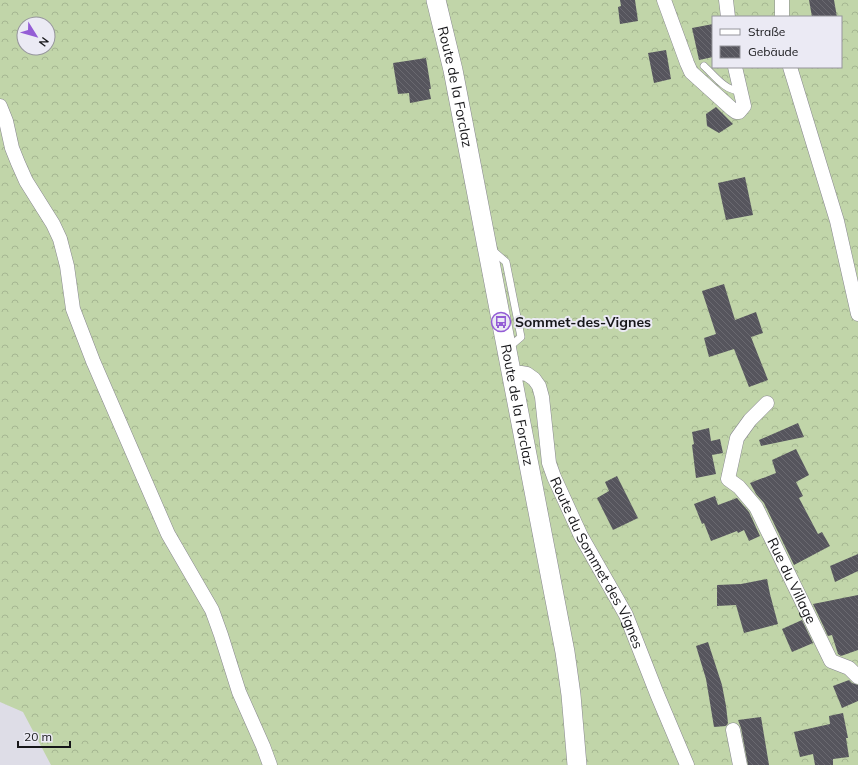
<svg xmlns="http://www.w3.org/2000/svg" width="858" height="765" font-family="Mulish,sans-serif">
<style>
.forest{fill:url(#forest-crowns);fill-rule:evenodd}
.building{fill:url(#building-back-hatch)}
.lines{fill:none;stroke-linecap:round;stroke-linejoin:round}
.lane-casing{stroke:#888790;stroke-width:8}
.street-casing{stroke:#888790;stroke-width:15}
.secondary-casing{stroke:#888790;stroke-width:20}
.lane{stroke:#fff;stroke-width:7}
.street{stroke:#fff;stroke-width:14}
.secondary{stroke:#fff;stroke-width:19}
.labels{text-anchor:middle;stroke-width:4;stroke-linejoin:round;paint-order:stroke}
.street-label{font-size:14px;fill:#161619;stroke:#ebeaf4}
.poi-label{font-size:14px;font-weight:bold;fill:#161619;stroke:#ebeaf4;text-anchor:start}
</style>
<defs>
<pattern id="forest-crowns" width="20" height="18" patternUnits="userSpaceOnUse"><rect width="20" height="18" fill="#c1d5a9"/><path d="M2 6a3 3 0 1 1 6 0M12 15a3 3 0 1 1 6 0" fill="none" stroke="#a5b691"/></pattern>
<pattern id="building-back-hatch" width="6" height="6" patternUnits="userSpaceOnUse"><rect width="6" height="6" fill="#56555d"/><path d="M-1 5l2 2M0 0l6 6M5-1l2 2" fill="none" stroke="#6a6970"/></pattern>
</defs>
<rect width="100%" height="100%" fill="#dedde7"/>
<path class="forest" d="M0,0H858V765H51L23,712L0,702ZM713,17H841V67H713ZM24,24H48V48H24Z"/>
<g class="building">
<polygon points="620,0 635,0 638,21 620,24 618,7 621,6"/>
<polygon points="809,0 834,0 837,17 812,17"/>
<polygon points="713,24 713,57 699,60 692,28"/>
<polygon points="666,50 671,79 654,83 648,53"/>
<polygon points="426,58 431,89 429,89 431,99 410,103 409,93 398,94 393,63"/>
<polygon points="716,107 733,124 719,133 707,126 706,114"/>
<polygon points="745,177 753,215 726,220 718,183"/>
<polygon points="724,284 735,320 756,312 763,333 751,337 768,380 749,387 734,349 709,357 704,338 716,334 702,291"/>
<polygon points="798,423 804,437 761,446 759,440"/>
<polygon points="709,428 711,441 720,439 723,453 712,455 716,474 696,478 692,445 694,444 692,432"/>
<polygon points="796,449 809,475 796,482 803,496 799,498 818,534 822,532 830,546 794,565 764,503 756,494 750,483 776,473 772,460"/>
<polygon points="617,476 638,518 613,530 597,498 609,491 605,482"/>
<polygon points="715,496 718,505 737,498 749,512 760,536 749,541 744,530 738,533 737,531 711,541 704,523 702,524 694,504"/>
<polygon points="858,554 858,571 835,582 830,566"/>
<polygon points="767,579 770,594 778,624 744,633 736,605 717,606 717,585 741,584"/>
<polygon points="858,595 858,650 841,656 838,654 832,635 828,636 813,604"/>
<polygon points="802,620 813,643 792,652 782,629"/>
<polygon points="708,642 722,685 726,706 728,723 726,726 714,727 706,679 696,646"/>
<polygon points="849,680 852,683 858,685 858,701 842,708 833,686"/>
<polygon points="843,713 848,738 846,738 849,757 833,759 833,765 815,765 813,754 800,757 794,732 830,724 829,716"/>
<polygon points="761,717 769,765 748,765 741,728 738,720"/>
</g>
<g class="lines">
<g class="lane-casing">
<g id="lane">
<path d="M704,66C713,74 726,92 739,90"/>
<polyline points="491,249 506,262 521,337 508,348"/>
</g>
</g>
<g class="street-casing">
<g id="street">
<polyline points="664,0 687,63 691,72 732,109 736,112 739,112 744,106 735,67"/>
<polyline points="726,0 728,17"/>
<polyline points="782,0 782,17"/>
<polyline points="790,67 837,221 858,314"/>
<polyline points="0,106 6,121 12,148 18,163 26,181 53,224 60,239 67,266 73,309 93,361 168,534 212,610 221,635 239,692 263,746 270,765"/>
<path id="s1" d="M511,374L521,373L527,374L534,379L539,386L542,397L549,463L554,477L581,536L626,615L657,694L687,765"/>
<path id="s2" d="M767,403L750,420L737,438L728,479L739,487L756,507L831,661L849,668L858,677"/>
<polyline points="733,730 740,765"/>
</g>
</g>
<g class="secondary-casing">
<g id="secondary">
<path id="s3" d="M436,0L453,70L565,652L571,695L577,765"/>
</g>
</g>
<use href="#lane" class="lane"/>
<use href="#street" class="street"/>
<use href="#secondary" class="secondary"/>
</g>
<defs>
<g id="bus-ring" transform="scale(1)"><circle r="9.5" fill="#ebeaf4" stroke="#945dd5" stroke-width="1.5"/><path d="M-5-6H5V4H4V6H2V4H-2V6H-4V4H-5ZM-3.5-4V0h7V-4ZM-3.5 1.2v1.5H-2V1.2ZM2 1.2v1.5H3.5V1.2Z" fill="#945dd5"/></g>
</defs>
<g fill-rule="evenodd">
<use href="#bus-ring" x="501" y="322"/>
</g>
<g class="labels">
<g class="street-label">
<text dy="5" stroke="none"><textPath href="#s3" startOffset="89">Route de la Forclaz</textPath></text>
<text dy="5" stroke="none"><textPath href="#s3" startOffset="413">Route de la Forclaz</textPath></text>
<text dy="5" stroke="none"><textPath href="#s1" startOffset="222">Route du Sommet des Vignes</textPath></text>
<text dy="5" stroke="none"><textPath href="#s2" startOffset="210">Rue du Village</textPath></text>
</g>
<g class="poi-label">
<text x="515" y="327">Sommet-des-Vignes</text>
</g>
</g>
<rect x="712" y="16" width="130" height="52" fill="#ebeaf4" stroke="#96959c"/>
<rect x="720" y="29" width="20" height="6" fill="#ffffff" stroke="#96959c"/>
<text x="748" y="36" font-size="12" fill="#161619">Straße</text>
<rect x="720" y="46" width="20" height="12" fill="url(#building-back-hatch)" stroke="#96959c"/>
<text x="748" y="56" font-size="12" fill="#161619">Gebäude</text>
<g transform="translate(36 36) rotate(127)"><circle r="19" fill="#ebeaf4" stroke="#96959c"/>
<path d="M0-3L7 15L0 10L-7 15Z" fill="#945dd5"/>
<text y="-6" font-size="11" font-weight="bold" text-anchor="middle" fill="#161619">N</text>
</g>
<path d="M18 741v6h52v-6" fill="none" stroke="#161619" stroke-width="2"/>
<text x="24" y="741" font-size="12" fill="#161619" stroke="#ebeaf4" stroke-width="3" paint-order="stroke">20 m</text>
</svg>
